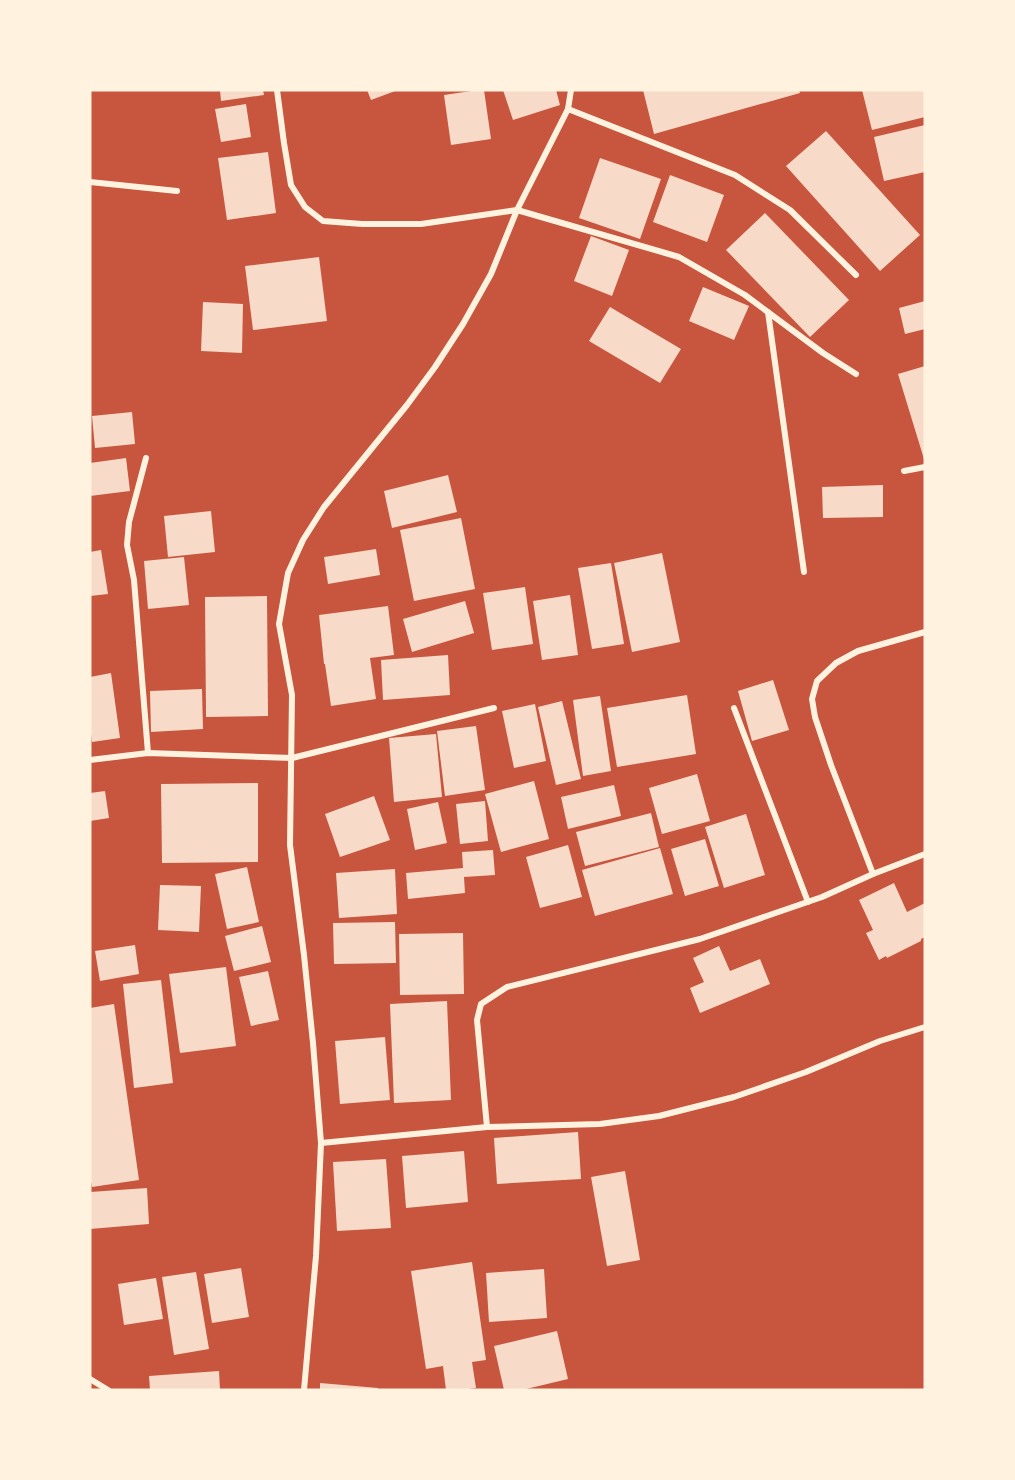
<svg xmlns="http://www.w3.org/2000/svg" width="1015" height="1480" font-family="Figtree,sans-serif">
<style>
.building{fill:#f7dbc8}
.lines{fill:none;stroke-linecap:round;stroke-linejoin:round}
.minor{stroke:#fff3e0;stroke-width:6}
</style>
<rect width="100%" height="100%" fill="#c8553d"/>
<g class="building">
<polygon points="220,90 263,90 264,95 221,101"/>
<polygon points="367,90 398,90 371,100"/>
<polygon points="478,90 484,90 491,139 451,145 444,95"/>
<polygon points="503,90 556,90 560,105 513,120"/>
<polygon points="643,90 799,90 800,93 654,134"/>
<polygon points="862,90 925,90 925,117 872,130"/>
<polygon points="246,104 251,137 221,142 215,109"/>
<polygon points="925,125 925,172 884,181 874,137"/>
<polygon points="826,131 920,235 880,271 786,166"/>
<polygon points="268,152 276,213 227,220 218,158"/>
<polygon points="600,158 661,179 640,239 579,218"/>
<polygon points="670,175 724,195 707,242 653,222"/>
<polygon points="765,213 849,300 810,337 726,250"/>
<polygon points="591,236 629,250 612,296 574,281"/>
<polygon points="319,257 327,321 253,330 245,266"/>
<polygon points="703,287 749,306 734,340 689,321"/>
<polygon points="925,301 925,329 905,334 899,308"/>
<polygon points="203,302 243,304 242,353 201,351"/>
<polygon points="610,307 681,349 660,383 589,341"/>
<polygon points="925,366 925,459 924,459 898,374"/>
<polygon points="132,412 135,444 95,448 92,416"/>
<polygon points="126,458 130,491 90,496 90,463"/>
<polygon points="448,475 457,512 392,528 384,491"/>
<polygon points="883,485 883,517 823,518 822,487"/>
<polygon points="211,511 215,552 168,557 164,516"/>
<polygon points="461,518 475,589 414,601 400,530"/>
<polygon points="376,549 380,575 328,584 324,557"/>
<polygon points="101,550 108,594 90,596 90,552"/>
<polygon points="662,553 680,642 632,652 614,563"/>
<polygon points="184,557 189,605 148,609 144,561"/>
<polygon points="611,563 624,644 592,649 578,568"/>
<polygon points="525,587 533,644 492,650 483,593"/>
<polygon points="570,595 578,655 542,660 533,601"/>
<polygon points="267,596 268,716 206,717 205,597"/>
<polygon points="465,601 474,633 412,652 403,619"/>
<polygon points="388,606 394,655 370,658 376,699 331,706 325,664 324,664 319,615"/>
<polygon points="448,655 450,695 383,700 381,660"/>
<polygon points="111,673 120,738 92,742 90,726 90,677"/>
<polygon points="773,680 789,730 752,741 738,691"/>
<polygon points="202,689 203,729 151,732 150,691"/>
<polygon points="687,695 696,754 617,767 607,708"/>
<polygon points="600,696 611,771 583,776 573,700"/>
<polygon points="562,701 581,779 556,785 538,707"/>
<polygon points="535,704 546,761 514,768 502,711"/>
<polygon points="476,726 485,790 445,796 437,731"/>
<polygon points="436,734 442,797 394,802 389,738"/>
<polygon points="697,774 710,821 662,834 649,788"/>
<polygon points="534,781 549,839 501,852 485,794"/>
<polygon points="258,783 258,862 162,863 161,784"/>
<polygon points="614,785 621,816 568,829 561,797"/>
<polygon points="105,791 109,818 90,821 90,793"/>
<polygon points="374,796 390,840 340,857 325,814"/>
<polygon points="485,801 488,841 460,844 456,804"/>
<polygon points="438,802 447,843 415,850 407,809"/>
<polygon points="651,813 659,847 585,866 576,832"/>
<polygon points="746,814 765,875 724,888 705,827"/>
<polygon points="705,839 719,886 685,896 671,849"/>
<polygon points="568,845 582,897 540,908 526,857"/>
<polygon points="660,848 673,894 595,916 582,870"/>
<polygon points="493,850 495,875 464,877 465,893 408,899 406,873 463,868 462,852"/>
<polygon points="247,867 259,922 227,929 215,874"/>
<polygon points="395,869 397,914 339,918 336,873"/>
<polygon points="894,883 907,912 925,903 925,937 921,939 921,941 887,958 886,956 879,960 866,933 873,930 859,900"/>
<polygon points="160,885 201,886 199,932 158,930"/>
<polygon points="395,922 396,963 334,964 333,923"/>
<polygon points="262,926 271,962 234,971 225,936"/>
<polygon points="463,933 464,994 400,995 399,934"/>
<polygon points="135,945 139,974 100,981 95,951"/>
<polygon points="719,946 730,971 760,959 770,984 700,1013 690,988 704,982 693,958"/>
<polygon points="226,967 236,1046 180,1053 169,974"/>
<polygon points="268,971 279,1020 251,1026 239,977"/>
<polygon points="161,980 173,1083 134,1088 123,984"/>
<polygon points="447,1001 451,1100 394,1103 390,1004"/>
<polygon points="114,1004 139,1180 92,1187 90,1176 90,1008"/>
<polygon points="385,1037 390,1100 340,1104 335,1041"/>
<polygon points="578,1132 581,1179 497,1184 494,1138"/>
<polygon points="464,1151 468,1202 406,1208 402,1156"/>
<polygon points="386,1159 391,1228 337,1231 333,1162"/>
<polygon points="625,1171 640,1260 607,1266 591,1177"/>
<polygon points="147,1188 149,1224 90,1229 90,1192"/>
<polygon points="472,1262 486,1360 472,1362 476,1388 460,1390 446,1390 443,1366 426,1369 411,1271"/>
<polygon points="241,1268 249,1317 212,1323 204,1274"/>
<polygon points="544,1269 547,1318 489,1322 486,1273"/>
<polygon points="196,1272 209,1349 174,1355 162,1277"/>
<polygon points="156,1278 163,1319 124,1325 118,1284"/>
<polygon points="557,1331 568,1379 522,1390 504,1390 494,1346"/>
<polygon points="219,1371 220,1390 150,1390 149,1376"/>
<polygon points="320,1383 378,1388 378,1390 320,1390"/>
</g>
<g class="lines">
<g class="minor">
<polyline points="277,90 284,143 291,185 305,207 323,221 362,224 421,224 517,210 679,257 745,295 823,353 856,374"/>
<polyline points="568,109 735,175 790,210 856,275"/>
<polyline points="90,182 177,191"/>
<polyline points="768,312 804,572"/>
<polyline points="146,458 129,522 127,545 134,580 148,753"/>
<polyline points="904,471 925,467"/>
<polyline points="734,708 808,902"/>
<polyline points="90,760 148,753 292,758 494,708"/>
<polyline points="873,874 831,765 815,717 812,699 817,681 836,663 858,651 925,632"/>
<polyline points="487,1127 477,1020 481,1004 507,987 700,939 822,897 873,874 925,854"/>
<polyline points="321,1143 487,1127 600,1124 659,1116 734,1097 806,1072 880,1041 925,1027"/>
<polyline points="90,1379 108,1390"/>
<polyline points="304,1390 316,1256 321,1143 313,1043 304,955 290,845 292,695 279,624 288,573 303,540 324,507 407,405 435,367 463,324 491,274 517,210 568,109 571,90"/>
</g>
</g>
<rect width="1015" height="1480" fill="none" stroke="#fff3e0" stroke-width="183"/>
</svg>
